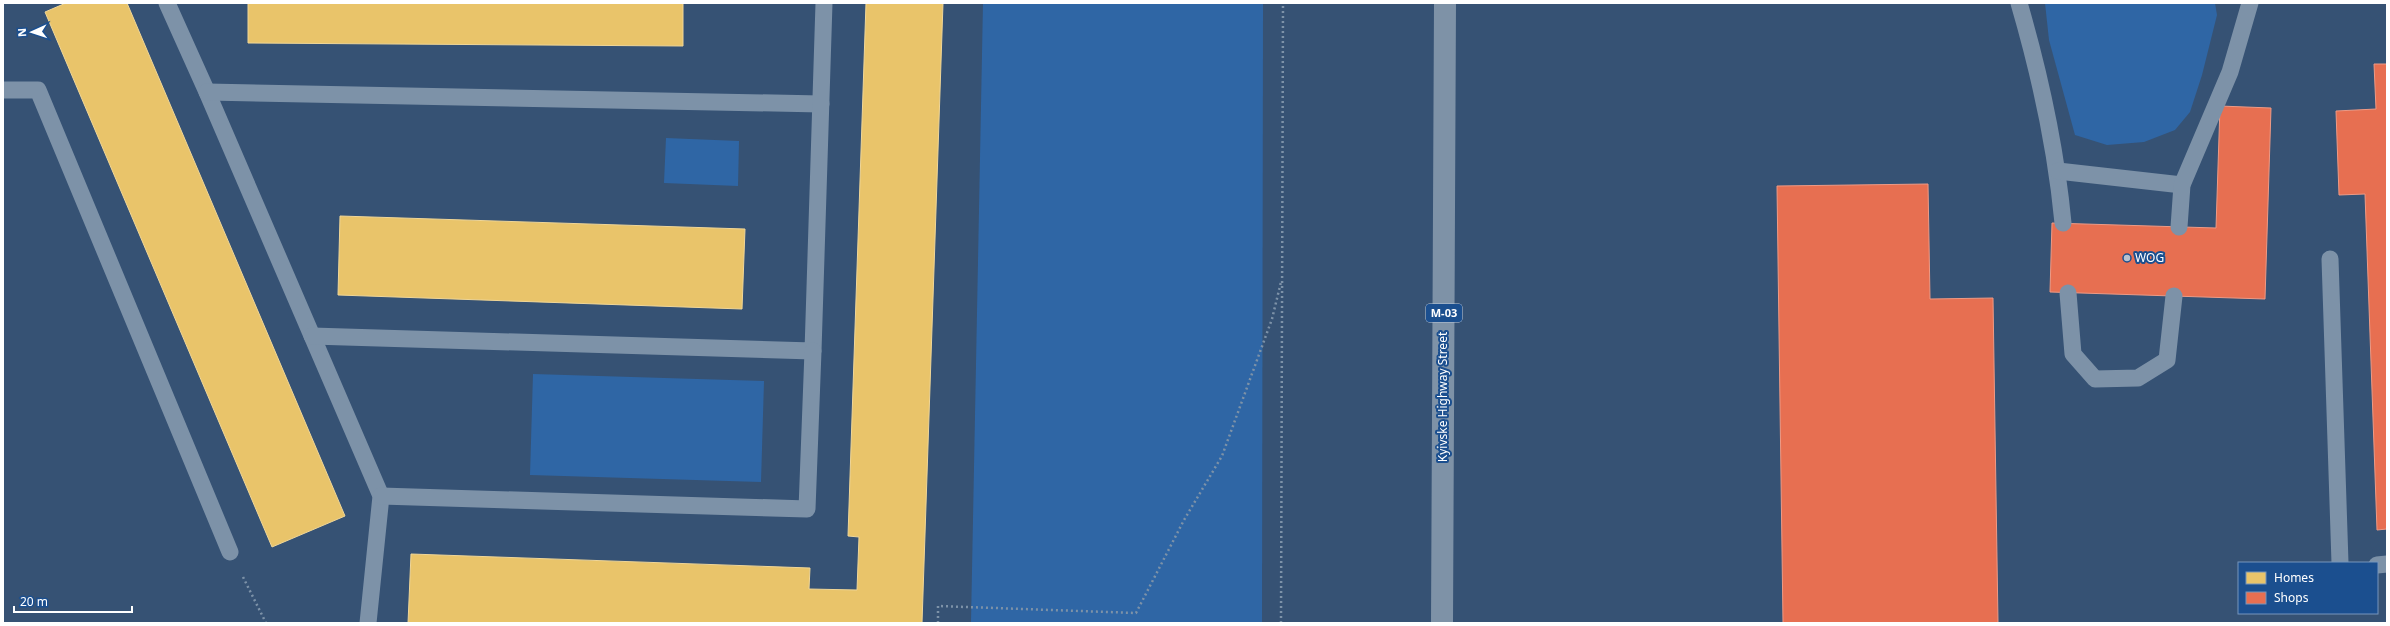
<svg xmlns="http://www.w3.org/2000/svg" width="2390" height="626" font-family="'Noto Sans',sans-serif">
<style>
.green{fill:#2f66a5}
.homes{fill:#e9c46a;stroke:#f0d697}
.shops{fill:#e76f51;stroke:#ee9a85}
.lines{fill:none;stroke-linecap:round;stroke-linejoin:round}
.path{stroke:#7d92a8;stroke-width:2.5;stroke-dasharray:2 3;stroke-linecap:butt}
.lane{stroke:#7d92a8;stroke-width:17}
.highway{stroke:#7e92a7;stroke-width:22}
.poi-dot{fill:#b9c2ce;stroke:#1b4f8f;stroke-width:1.5}
.labels{text-anchor:middle;stroke-width:4;stroke-linejoin:round;paint-order:stroke}
.shield{fill:#1b4f8f;stroke:#bbcadd;stroke-width:1}
.shield-label{font-size:11px;font-weight:bold;fill:#fff}
.poi-label{font-size:12px;fill:#fff;stroke:#1b4f8f;text-anchor:start}
.street-label{font-size:12px;fill:#fff;stroke:#1b4f8f}
</style>
<rect width="100%" height="100%" fill="#365274"/>
<g class="green">
<polygon points="983,3 1263,3 1262,623 971,623"/>
<polygon points="2045,3 2215,3 2217,15 2202,75 2190,112 2175,130 2144,142 2107,145 2075,135 2049,40"/>
<polygon points="666,138 739,141 738,186 664,183"/>
<polygon points="533,374 764,381 761,482 530,475"/>
</g>
<g class="homes">
<polygon points="66,3 127,3 345,516 272,547 45,12"/>
<polygon points="248,3 683,3 683,46 248,43"/>
<polygon points="866,3 943,3 922,623 408,623 411,554 810,568 809,589 857,590 859,537 848,536"/>
<polygon points="340,216 745,229 742,309 338,295"/>
</g>
<g class="shops">
<polygon points="2374,64 2387,64 2387,529 2377,530 2365,194 2339,195 2336,111 2376,109"/>
<polygon points="2220,106 2271,108 2265,299 2050,292 2052,223 2216,228"/>
<polygon points="1928,184 1930,299 1993,298 1998,623 1783,623 1777,186"/>
</g>
<g class="lines">
<g class="path">
<polyline points="243,577 266,623"/>
<polyline points="938,623 938,606 1136,613 1184,520 1222,456 1272,319 1281,282"/>
<polyline points="1281,623 1283,3"/>
</g>
<g class="lane">
<polyline points="167,3 207,92 381,496 368,623"/>
<path d="M2019,3C2040,75 2056,149 2063,223"/>
<polyline points="3,90 38,90 230,552"/>
<polyline points="207,92 821,104"/>
<polyline points="2058,171 2182,185"/>
<polyline points="2179,227 2182,185 2230,72 2250,3"/>
<polyline points="2330,259 2340,563"/>
<polyline points="2068,293 2073,354 2095,379 2138,378 2167,360 2174,296"/>
<polyline points="312,336 813,351 824,3"/>
<polyline points="381,496 807,509 813,351"/>
<polyline points="2377,565 2387,564"/>
</g>
<polyline class="highway" points="1442,623 1445,3"/>
</g>
<circle class="poi-dot" cx="2127" cy="258" r="4"/>
<g class="labels">
<rect class="shield" x="1426" y="304" width="36" height="18" rx="3"/>
<g class="shield-label">
<text x="1444" y="317">М-03</text>
</g>
<g class="poi-label">
<text x="2135" y="262">WOG</text>
</g>
<g class="street-label">
<text transform="translate(1443 397) rotate(-90)" y="4">Kyivske Highway Street</text>
</g>
</g>
<rect width="2390" height="626" fill="none" stroke="#ffffff" stroke-width="8"/>
<rect x="2238" y="562" width="140" height="52" fill="#1b4f8f" stroke="#7695bc"/>
<rect x="2246" y="572" width="20" height="12" fill="#e9c46a" stroke="#7695bc"/>
<text x="2274" y="582" font-size="12" fill="#ffffff">Homes</text>
<rect x="2246" y="592" width="20" height="12" fill="#e76f51" stroke="#7695bc"/>
<text x="2274" y="602" font-size="12" fill="#ffffff">Shops</text>
<g transform="translate(32 32) rotate(267)" stroke="#1b4f8f" stroke-width="3" paint-order="stroke">
<path d="M0-3L7 15L0 10L-7 15Z" fill="#ffffff"/>
<text y="-6" font-size="11" font-weight="bold" text-anchor="middle" fill="#ffffff">N</text>
</g>
<path d="M14 606v6h118v-6" fill="none" stroke="#ffffff" stroke-width="2"/>
<text x="20" y="606" font-size="12" fill="#ffffff" stroke="#1b4f8f" stroke-width="3" paint-order="stroke">20 m</text>
</svg>
